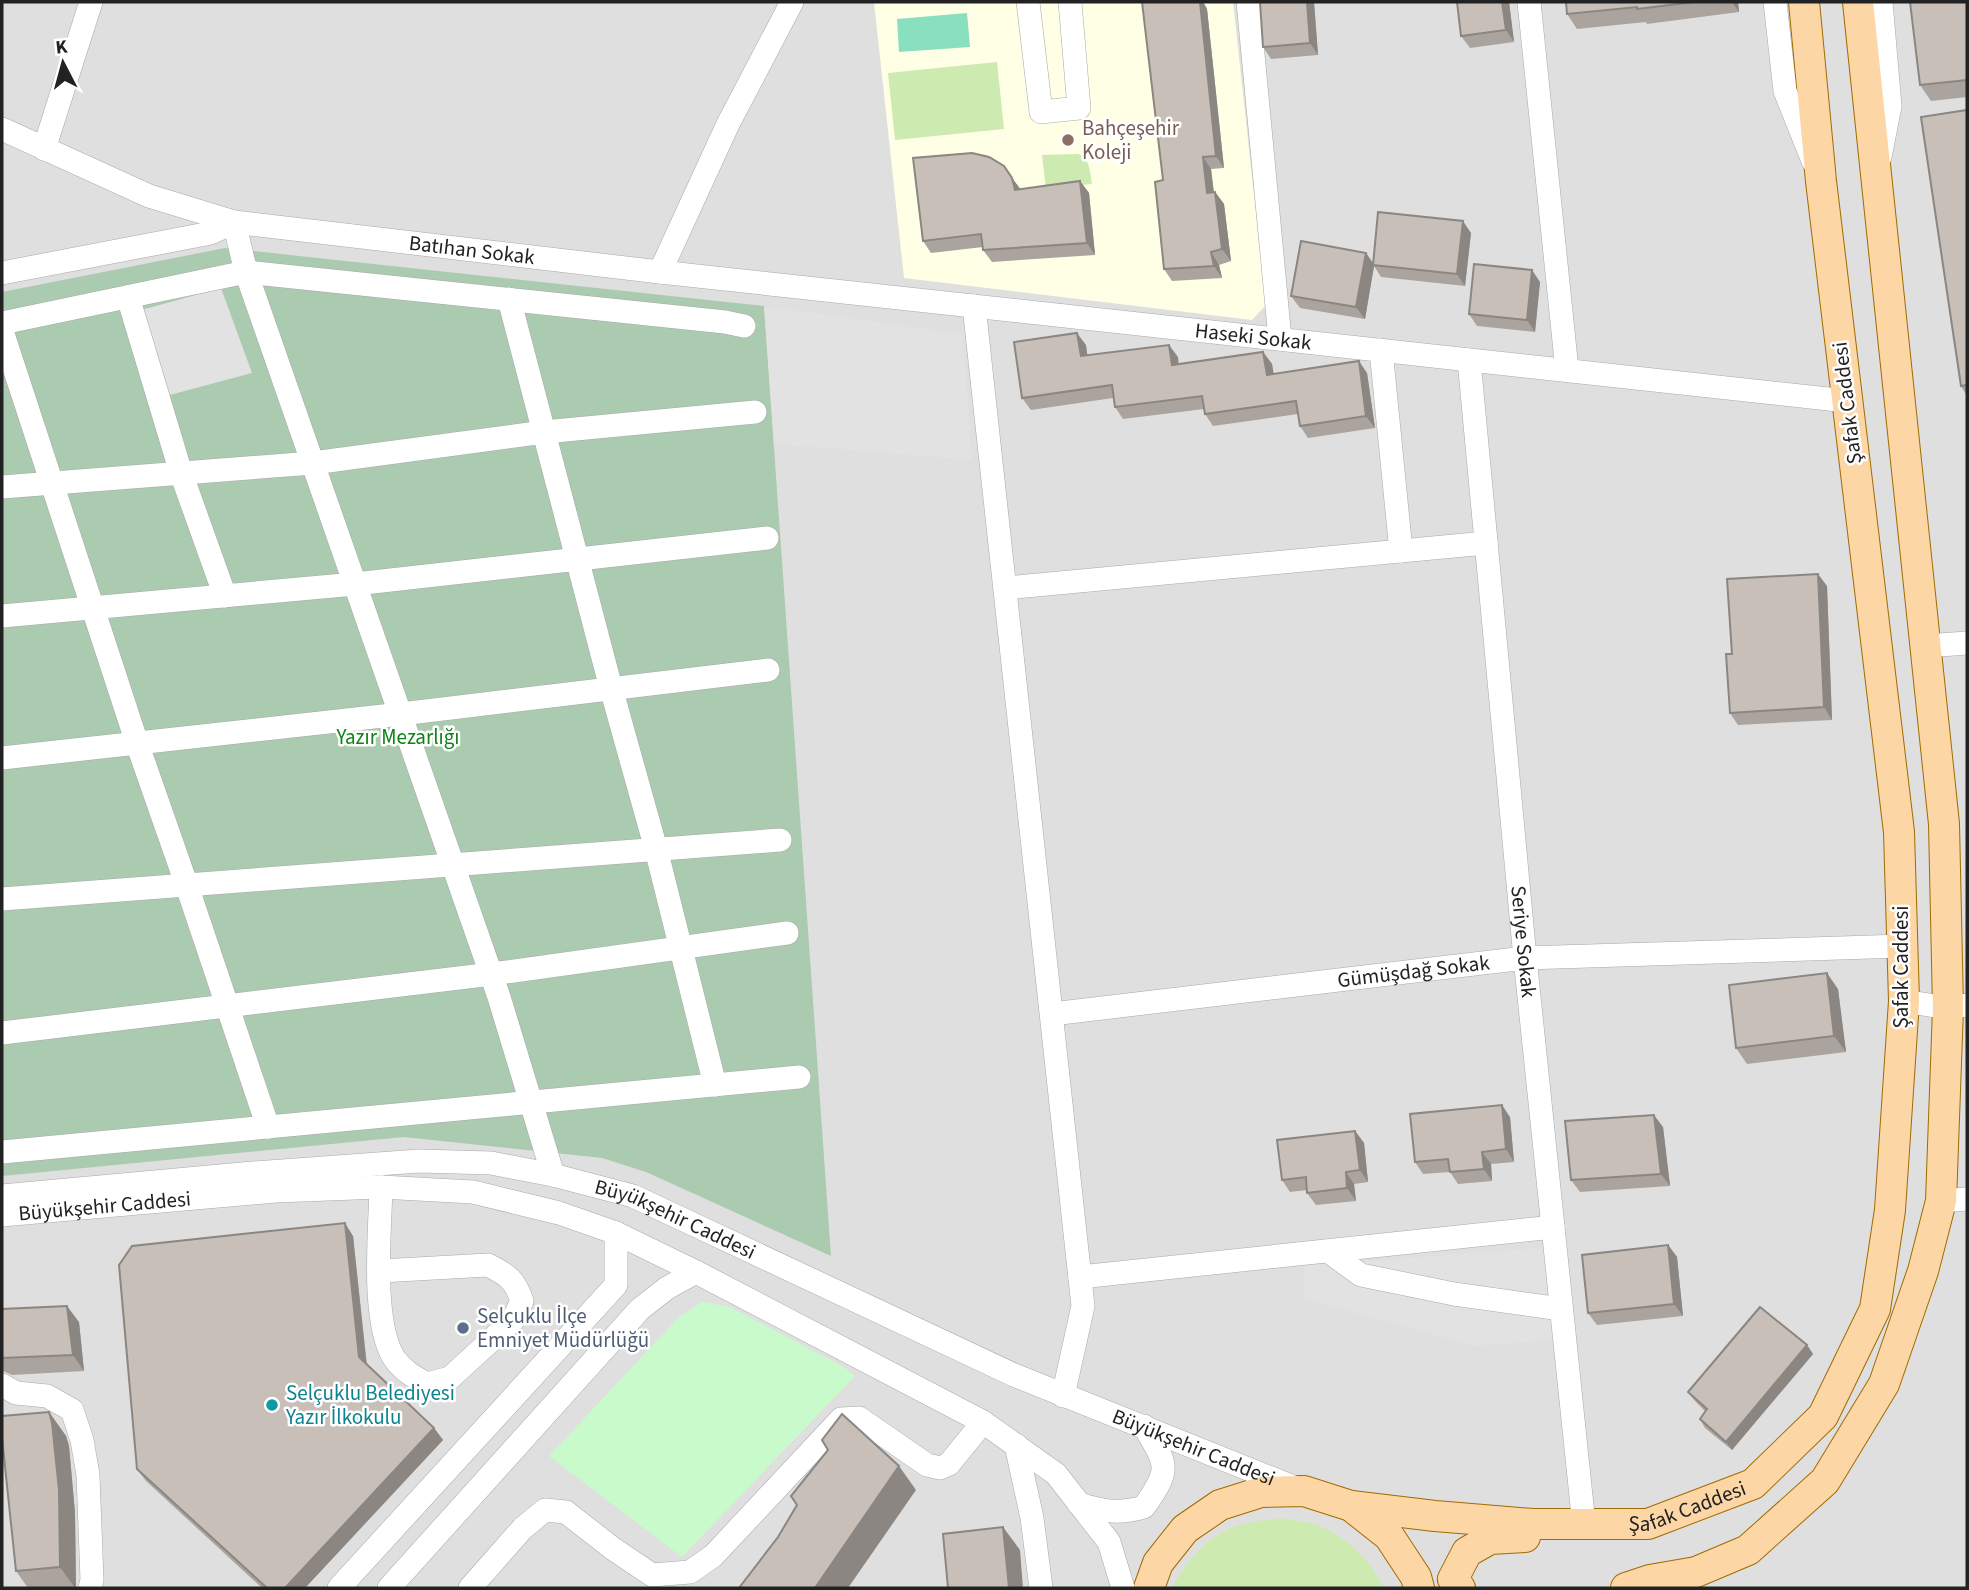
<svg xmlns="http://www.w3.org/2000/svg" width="1969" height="1590" font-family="'Source Sans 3',sans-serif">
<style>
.residential{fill:#e0dfdf}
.education{fill:#ffffe5}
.grass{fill:#cdebb0}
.cemetery{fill:#aacbaf}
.park{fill:#c8facc}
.pitch{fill:#88e0be}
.parking{fill:#e2e2e2}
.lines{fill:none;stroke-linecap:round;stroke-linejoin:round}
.minor-casing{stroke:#a9a9a9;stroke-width:24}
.major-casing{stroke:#a06b00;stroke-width:32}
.minor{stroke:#fff;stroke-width:23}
.major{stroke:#fcd6a4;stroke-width:30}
.wall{fill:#aba49e}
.shaded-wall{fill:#8b8681}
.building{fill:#c7bfb8;stroke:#8b8681;stroke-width:2}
.education-dot{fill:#8d6e63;stroke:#fff;stroke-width:2.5}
.service-dot{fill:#5c6f8a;stroke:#fff;stroke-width:2.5}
.culture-dot{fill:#0f9aa8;stroke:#fff;stroke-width:2.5}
.labels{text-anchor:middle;stroke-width:5;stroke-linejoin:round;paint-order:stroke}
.education-label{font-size:21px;fill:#785e54;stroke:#fff;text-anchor:start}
.street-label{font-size:21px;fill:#222;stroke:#fff}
.park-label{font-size:21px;fill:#0c8416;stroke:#fff}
.service-label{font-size:21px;fill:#4e5e75;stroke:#fff;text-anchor:start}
.culture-label{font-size:21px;fill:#0d838f;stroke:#fff;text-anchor:start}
</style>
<rect width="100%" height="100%" fill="#f2efe9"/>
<rect class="residential" x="2" y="2" width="1965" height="1586"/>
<polygon class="education" points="874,2 1233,2 1266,305 1252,320 904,278"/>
<g class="grass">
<polygon points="997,62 1004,129 895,140 888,73"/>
<path d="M1078,154C1090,159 1090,171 1092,184L1046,189L1042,155Z"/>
<path d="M1280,1518C1293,1521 1308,1521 1319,1526C1346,1537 1373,1561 1383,1588H1172C1187,1559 1210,1533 1242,1524C1254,1521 1268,1520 1280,1518Z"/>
</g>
<polygon class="cemetery" points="225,248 764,306 831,1256 646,1172 602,1158 404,1137 2,1176 2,292"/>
<polygon class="park" points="702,1302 730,1307 844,1367 855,1376 682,1557 549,1456 679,1317"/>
<polygon class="pitch" points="967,13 970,47 899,52 897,19"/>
<g class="parking">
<polygon points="221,288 252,373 166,396 138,311"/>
<polygon points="764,306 963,334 972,460 774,444"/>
<polygon points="1544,1248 1555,1340 1476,1346 1305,1299 1304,1266"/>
</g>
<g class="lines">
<g class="minor-casing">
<g id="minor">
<polyline points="1028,2 1041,112 1079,108 1070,2"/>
<polyline points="1248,2 1280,339"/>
<polyline points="1529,2 1567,370"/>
<polyline points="1775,2 1785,91 1813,161"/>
<path id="s1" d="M2,129L149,196L234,222L660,272L1847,401"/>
<polyline points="44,149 91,2"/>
<polyline points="1880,157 1890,106 1881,2"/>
<polyline points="234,222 246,272 499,997 553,1175"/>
<polyline points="660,272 728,124 792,2"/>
<polyline points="2,273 211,233 234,222"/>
<polyline points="128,297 181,473 225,596"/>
<polyline points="509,299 611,688 656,849 715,1085"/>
<polyline points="974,306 1083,1306 1063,1396"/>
<polyline points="2,323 246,272 725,322 744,326"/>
<polyline points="2,331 137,743 187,886 268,1127"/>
<polyline points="1381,350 1401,551"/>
<path id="s2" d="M1469,360L1525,958L1584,1525"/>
<polyline points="2,487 313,463 544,432 755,412"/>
<polyline points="1006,588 1486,543"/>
<polyline points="2,616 355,584 767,538"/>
<polyline points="1926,646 1967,643"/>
<polyline points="2,758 401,714 768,670"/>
<polyline points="2,899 780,840"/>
<polyline points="1904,1001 1948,1008 1967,1005"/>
<path id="s3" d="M1052,1014L1525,958L1902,946"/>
<polyline points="2,1033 492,974 787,933"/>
<polyline points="2,1152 799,1077"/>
<path id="s4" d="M2,1196L253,1173L419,1161L491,1163L553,1175L633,1196L1014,1375L1298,1489"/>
<polyline points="1941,1201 1967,1199"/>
<path id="s5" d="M2,1215L276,1191L381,1187L473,1192L559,1213L616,1233L696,1272L983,1422L1056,1474L1109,1542L1123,1588"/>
<polyline points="1328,1251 1361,1275 1454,1294 1561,1309"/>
<path d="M380,1271L488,1265C508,1275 515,1280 522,1301L513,1320L450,1378L427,1384C414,1377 403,1371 394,1358C371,1321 380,1231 381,1187"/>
<polyline points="1080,1277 1553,1227"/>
<polyline points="2,1385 16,1393 47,1396 72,1410 82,1440 88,1475 92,1580 90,1588"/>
<polyline points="1016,1445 1032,1518 1041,1588"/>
<path d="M1079,1504C1104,1512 1120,1514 1144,1507C1172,1467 1167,1466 1144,1426"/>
<polyline points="339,1588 616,1285 616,1233"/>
<polyline points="389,1588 640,1309 667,1288 696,1272"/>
<polyline points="470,1588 523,1528 545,1510 566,1512 612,1548 652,1575 690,1572 713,1556 841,1419 859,1418 927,1465 940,1468 949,1464 983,1422"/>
</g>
</g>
<g class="major-casing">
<g id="major">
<path id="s6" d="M1351,1506L1435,1516L1533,1524H1648L1753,1484L1823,1416L1875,1309L1890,1210L1904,1001L1899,832L1821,181L1804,2"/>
<polyline points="1149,1588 1158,1563 1185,1529 1220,1505 1261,1492 1304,1491 1351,1506 1389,1536 1416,1577 1419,1588"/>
<polyline points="1460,1588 1453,1579 1467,1552 1490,1539 1525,1537"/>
<polyline points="1626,1588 1650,1580 1696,1572 1748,1550 1825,1481 1884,1384 1923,1271 1941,1201 1948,1008 1944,824 1858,2"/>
</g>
</g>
<use href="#minor" class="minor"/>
<use href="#major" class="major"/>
</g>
<g class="wall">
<polygon points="1142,2 1203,2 1207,9 1224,168 1211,169 1214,192 1215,192 1224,204 1231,261 1219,265 1222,278 1172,281 1164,269 1163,180"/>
<polygon points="1314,2 1318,55 1271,59 1263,47"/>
<polygon points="1457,2 1509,2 1514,42 1470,48 1461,36"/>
<polygon points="1566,2 1738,2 1739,12 1647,24 1646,22 1577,29 1567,14"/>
<polygon points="1967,2 1967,97 1931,101 1920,85"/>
<polygon points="1967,110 1967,396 1961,386"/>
<polygon points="1004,166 1020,189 1080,181 1089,193 1095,255 992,262 983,250 983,247 931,253 923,241"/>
<polygon points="1471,233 1465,286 1381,277 1374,266 1365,319 1300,308 1291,296 1366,253 1373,263"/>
<polygon points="1540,282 1535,332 1477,326 1469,314"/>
<polygon points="1086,345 1087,355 1178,357 1178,364 1263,352 1272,364 1273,374 1367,373 1375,428 1308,438 1300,426 1298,414 1213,426 1205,414 1204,409 1123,419 1115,407 1113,398 1031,410 1022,398"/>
<polygon points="1827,586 1832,720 1738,725 1730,713 1732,654"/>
<polygon points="1838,989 1846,1052 1747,1064 1736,1048"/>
<polygon points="1510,1117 1514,1162 1491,1164 1492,1181 1458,1184 1450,1172 1423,1174 1415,1162"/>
<polygon points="1663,1127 1670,1186 1580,1192 1571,1180"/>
<polygon points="1355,1131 1364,1143 1368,1182 1354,1184 1356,1201 1316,1205 1307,1193 1307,1190 1290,1192 1282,1180"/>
<polygon points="353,1236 367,1365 434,1428 443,1440 305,1588 262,1588 146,1481 137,1469"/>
<polygon points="1668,1245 1677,1257 1683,1316 1597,1325 1588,1313"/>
<polygon points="2,1309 79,1322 84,1371 12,1375 3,1371 2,1369"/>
<polygon points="1807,1345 1813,1354 1732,1450 1705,1428 1700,1419 1705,1411 1694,1400 1688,1392"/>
<polygon points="49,1412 66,1436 69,1446 75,1513 76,1588 28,1588 16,1571"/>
</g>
<g class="shaded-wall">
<polygon points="1200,2 1203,2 1207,9 1224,168 1216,156"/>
<polygon points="1307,2 1314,2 1318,55 1310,43"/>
<polygon points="1502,2 1509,2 1514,42 1506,30"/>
<polygon points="1732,2 1738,2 1739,12"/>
<polygon points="1203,157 1211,169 1215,205 1207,193"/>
<polygon points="1012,178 1021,190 1015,190"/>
<polygon points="1080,181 1089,193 1095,255 1087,243"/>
<polygon points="1215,192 1224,204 1231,261 1222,249"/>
<polygon points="1463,221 1471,233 1465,286 1457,274"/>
<polygon points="1211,252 1219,265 1222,278 1214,266"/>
<polygon points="1366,253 1374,265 1373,265 1374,266 1365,319 1356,307"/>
<polygon points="1532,270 1540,282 1535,332 1527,320"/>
<polygon points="1077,333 1086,345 1089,368 1081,356"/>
<polygon points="1169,345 1178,357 1180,377 1172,365"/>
<polygon points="1263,352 1272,364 1276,387 1267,375"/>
<polygon points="1359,361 1367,373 1375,428 1366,416"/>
<polygon points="1818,574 1827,586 1832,720 1824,707"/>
<polygon points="1827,973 1838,989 1846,1052 1834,1036"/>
<polygon points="1502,1105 1510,1117 1514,1162 1506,1149"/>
<polygon points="1654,1115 1663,1127 1670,1186 1661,1174"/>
<polygon points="1355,1131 1364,1143 1368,1182 1360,1170"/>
<polygon points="1482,1152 1491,1164 1492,1181 1484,1169"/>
<polygon points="1346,1172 1354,1184 1356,1201 1347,1188"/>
<polygon points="345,1223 353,1236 367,1369 359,1357"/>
<polygon points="1668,1245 1677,1257 1683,1316 1674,1304"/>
<polygon points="67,1306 79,1322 84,1371 73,1355"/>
<polygon points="1807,1345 1813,1354 1732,1450 1726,1442"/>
<polygon points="49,1412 66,1436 69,1446 75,1513 76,1588 75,1588 60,1567"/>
<polygon points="434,1428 443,1440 305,1588 285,1588"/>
<polygon points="899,1466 916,1490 848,1588 815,1588"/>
<polygon points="1003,1527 1020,1550 1023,1588 1009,1588"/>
</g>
<g class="building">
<polygon points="1142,2 1200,2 1216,156 1203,157 1207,193 1215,192 1222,249 1211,252 1214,266 1164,269 1155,182 1163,180"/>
<polygon points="1260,2 1307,2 1310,43 1263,47"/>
<polygon points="1457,2 1502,2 1506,30 1461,36"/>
<polygon points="1566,2 1694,2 1637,9 1637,7 1567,14"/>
<polygon points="1910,2 1967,2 1967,80 1920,85"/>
<polygon points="1967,110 1967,385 1961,386 1921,117"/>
<polygon points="972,153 989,157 1004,166 1012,178 1015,190 1080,181 1087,243 983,250 981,234 923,241 913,158"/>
<polygon points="1378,212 1463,221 1457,274 1373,265"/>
<polygon points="1301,241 1366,253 1356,307 1291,296"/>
<polygon points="1474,264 1532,270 1527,320 1469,314"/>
<polygon points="1077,333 1081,356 1169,345 1172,365 1263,352 1267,375 1359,361 1366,416 1300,426 1296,401 1205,414 1202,396 1115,407 1112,385 1022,398 1014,342"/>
<polygon points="1818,574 1824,707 1730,713 1726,654 1732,654 1727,579"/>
<polygon points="1827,973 1834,1036 1736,1048 1729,985"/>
<polygon points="1502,1105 1506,1149 1482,1152 1484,1169 1450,1172 1448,1159 1415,1162 1410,1114"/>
<polygon points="1654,1115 1661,1174 1571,1180 1565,1121"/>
<polygon points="1355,1131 1360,1170 1346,1172 1347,1188 1307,1193 1306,1177 1282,1180 1277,1140"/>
<polygon points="345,1223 359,1357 434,1428 285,1588 267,1588 137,1469 119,1265 132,1246"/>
<polygon points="1668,1245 1674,1304 1588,1313 1582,1255"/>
<polygon points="67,1306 73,1355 2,1358 2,1309"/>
<polygon points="1760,1307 1807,1345 1726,1442 1700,1419 1707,1409 1688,1392"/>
<polygon points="49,1412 52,1423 59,1490 60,1567 16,1571 2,1438 2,1416"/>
<polygon points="842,1414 899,1466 815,1588 739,1588 778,1537 797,1505 791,1496 828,1450 822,1440"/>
<polygon points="1003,1527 1009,1588 948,1588 943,1534"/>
</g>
<circle class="education-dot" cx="1068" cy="140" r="7"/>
<circle class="service-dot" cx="463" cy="1328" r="7"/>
<circle class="culture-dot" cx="272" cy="1405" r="7"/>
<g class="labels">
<g class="education-label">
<text x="1082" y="135">Bahçeşehir<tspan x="1082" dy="24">Koleji</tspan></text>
</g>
<g class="street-label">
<text dy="7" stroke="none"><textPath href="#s1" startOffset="490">Batıhan Sokak</textPath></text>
<text dy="7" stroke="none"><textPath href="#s1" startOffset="1276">Haseki Sokak</textPath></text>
<text transform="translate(1847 403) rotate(-97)" y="7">Şafak Caddesi</text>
<text dy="7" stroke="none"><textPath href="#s2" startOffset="584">Seriye Sokak</textPath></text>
<text transform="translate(1901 967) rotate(-90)" y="7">Şafak Caddesi</text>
<text dy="7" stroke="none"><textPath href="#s3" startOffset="364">Gümüşdağ Sokak</textPath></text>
<text dy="7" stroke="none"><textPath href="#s5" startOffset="103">Büyükşehir Caddesi</textPath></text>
<text dy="7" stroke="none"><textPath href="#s4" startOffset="684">Büyükşehir Caddesi</textPath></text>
<text dy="7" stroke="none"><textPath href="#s4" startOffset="1251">Büyükşehir Caddesi</textPath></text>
<text dy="7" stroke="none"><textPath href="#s6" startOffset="340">Şafak Caddesi</textPath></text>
</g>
<g class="park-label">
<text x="398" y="744">Yazır Mezarlığı</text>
</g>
<g class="service-label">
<text x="477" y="1323">Selçuklu İlçe<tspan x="477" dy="24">Emniyet Müdürlüğü</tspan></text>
</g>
<g class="culture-label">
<text x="286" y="1400">Selçuklu Belediyesi<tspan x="286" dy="24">Yazır İlkokulu</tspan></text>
</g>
</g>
<rect width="1969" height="1590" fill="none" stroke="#222222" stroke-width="7"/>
<g transform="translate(63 63) rotate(354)" stroke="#ffffff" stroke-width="5" paint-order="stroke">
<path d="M0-5L12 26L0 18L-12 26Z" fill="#222222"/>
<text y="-10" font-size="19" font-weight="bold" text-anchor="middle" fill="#222222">K</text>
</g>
</svg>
